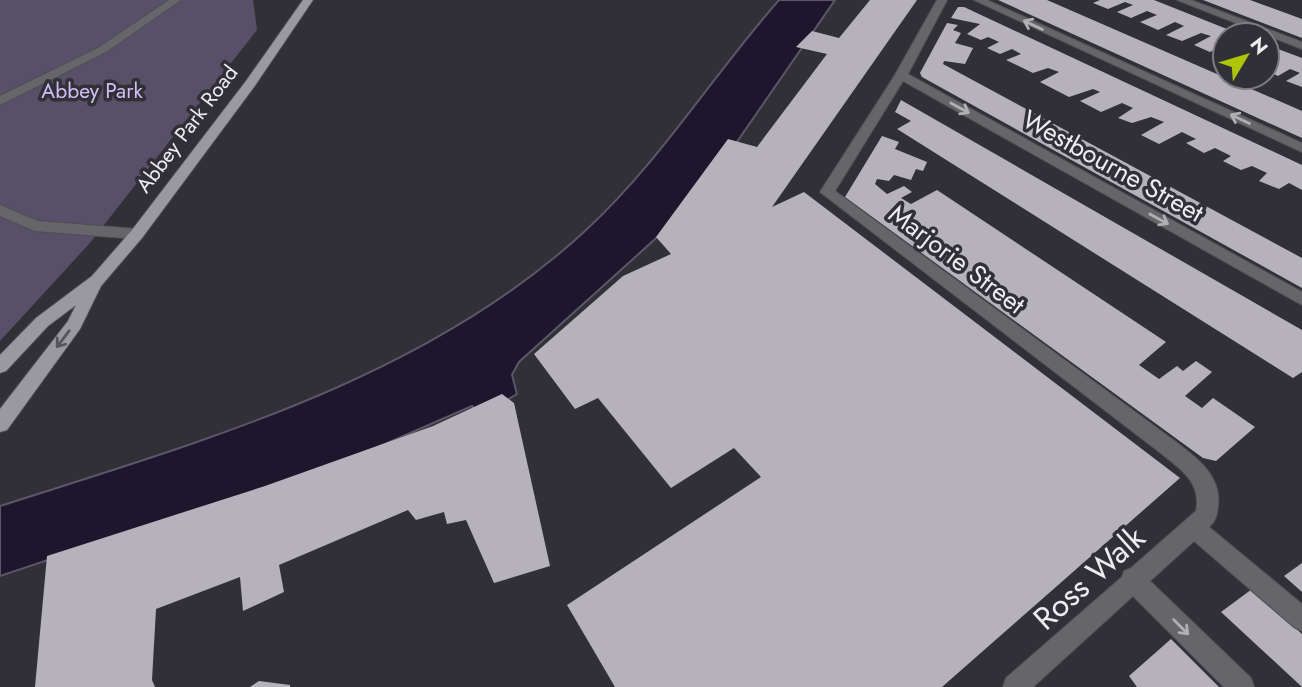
<svg xmlns="http://www.w3.org/2000/svg" width="1302" height="687" font-family="Jost,sans-serif">
<style>
.green{fill:#575068}
.water{fill:#1d162d;stroke:#5b5668;stroke-width:2}
.building{fill:#b5b2bc}
.lines{fill:none;stroke-linecap:round;stroke-linejoin:round}
.minor-casing{stroke:#504e55;stroke-width:2}
.major-casing{stroke:#504e55;stroke-width:2}
.minor{fill:#666569;fill-rule:evenodd}
.major{fill:#9a98a0;fill-rule:evenodd}
.oneway{stroke:#b0afb4}
.oneway2{stroke:#56545c}
.labels{text-anchor:middle;stroke-width:7;stroke-linejoin:round;paint-order:stroke}
.far-park-label{font-size:21px;fill:#cfbff5;stroke:#323037}
.far-street-label{font-size:21px;fill:#edecf1;stroke:#323037}
.street-label{font-size:26px;fill:#edecf1;stroke:#323037}
.near-street-label{font-size:32px;fill:#edecf1;stroke:#323037}
</style>
<rect width="100%" height="100%" fill="#323037"/>
<polygon class="green" points="0,0 253,0 257,30 89,244 0,341"/>
<path class="water" d="M779,0H835L678,227L664,231L519,362L512,375L517,394L481,416L472,406L353,458L0,576V506C203,441 425,379 585,231C659,163 713,75 779,0Z"/>
<g class="building">
<polygon points="870,0 917,0 772,207 804,192 1180,478 942,687 615,687 567,605 761,477 734,448 671,488 598,398 575,409 534,354 623,276 671,254 656,237 728,139 757,147 827,54 796,47 812,31 839,38"/>
<polygon points="998,0 1047,0 1302,111 1302,138"/>
<polygon points="1100,0 1154,0 1242,35 1225,35 1225,44 1210,52 1194,45 1211,36 1201,33 1182,41 1166,35 1184,26 1175,22 1158,30 1140,22 1157,15 1147,11 1131,18 1117,12 1133,5 1125,2 1108,9 1093,3"/>
<polygon points="1203,0 1250,0 1302,19 1302,38"/>
<polygon points="958,7 964,7 1302,165 1302,190 1289,183 1279,189 1259,181 1267,173 1252,166 1241,170 1223,161 1231,156 1215,148 1204,153 1186,143 1196,139 1182,132 1159,144 1141,135 1164,122 1151,117 1132,123 1118,118 1133,108 1122,103 1101,112 1080,101 1100,92 1093,89 1069,97 1040,82 1059,72 1048,68 1033,73 1006,60 1021,54 1012,49 1000,54 987,48 999,42 988,37 981,40 967,34 980,24 951,18"/>
<polygon points="947,23 958,25 953,30 961,33 955,43 973,48 965,64 944,61 943,64 1302,258 1302,288 922,77 920,73"/>
<polygon points="1267,45 1302,58 1302,87 1286,81 1300,73 1290,69 1278,76 1267,71 1270,61"/>
<polygon points="901,100 1302,330 1302,372 1293,378 897,129 911,121 895,112"/>
<polygon points="882,136 899,142 895,149 927,162 923,171 916,169 911,180 894,175 889,181 877,179 875,184 887,194 904,186 912,192 901,198 911,204 937,190 1166,342 1139,365 1159,379 1177,366 1183,371 1196,361 1212,372 1185,396 1202,408 1213,398 1255,427 1216,461 1203,458 845,197"/>
<polygon points="502,394 514,403 550,566 494,583 466,520 447,524 444,512 416,520 408,510 279,565 284,592 243,611 240,577 156,609 152,680 155,687 35,687 47,556 265,486 433,426"/>
<polygon points="1302,563 1302,592 1284,576"/>
<polygon points="1252,589 1302,634 1302,687 1221,612"/>
<polygon points="1171,639 1219,687 1137,687 1129,676"/>
<polygon points="259,681 290,685 290,687 250,687"/>
</g>
<g class="lines">
<g class="minor-casing">
<g id="minor">
<polygon points="169,0 181,0 106,52 0,105 0,96 98,48"/>
<path d="M937,0H947L908,74L1302,292V305L903,81L835,191L1172,439C1194,456 1222,474 1218,506C1217,515 1216,521 1209,527L1302,604V631L1294,627L1194,541L1150,581L1251,678L1254,687H1224L1133,596L1033,687H1003L1006,678L1122,577L1124,571L1131,568L1196,511C1202,481 1179,468 1158,451L820,192L895,75Z"/>
<polygon points="974,0 987,0 1302,143 1302,152"/>
<polygon points="1177,0 1191,0 1302,42 1302,49"/>
<polygon points="0,205 38,221 137,229 145,234 137,239 35,231 0,216"/>
</g>
</g>
<g class="major-casing">
<polygon id="major" points="303,0 313,0 254,87 142,238 101,286 80,329 7,430 0,432 0,409 68,321 76,305 48,326 6,371 0,373 0,355 36,318 92,276 132,230 246,81"/>
</g>
<use href="#minor" class="minor"/>
<use href="#major" class="major"/>
</g>
<defs><path id="oneway-shaft" d="M-6 0H5M1.5-3L5.5 0L1.5 3" fill="none" stroke-width="1.6" stroke-linecap="round" stroke-linejoin="round" transform="scale(1.75)"/></defs>
<g class="oneway">
<use href="#oneway-shaft" transform="translate(1033 25) rotate(-155)"/>
<use href="#oneway-shaft" transform="translate(960 108) rotate(29)"/>
<use href="#oneway-shaft" transform="translate(1240 119) rotate(-155)"/>
<use href="#oneway-shaft" transform="translate(1159 219) rotate(29)"/>
<use href="#oneway-shaft" transform="translate(1181 627) rotate(45)"/>
</g>
<use class="oneway2" href="#oneway-shaft" transform="translate(63 339) rotate(127)"/>
<g class="labels">
<g class="far-park-label">
<text x="92" y="98">Abbey Park</text>
</g>
<g class="far-street-label">
<text transform="translate(187 129) rotate(-53)" y="7">Abbey Park Road</text>
</g>
<g class="street-label">
<text transform="translate(1113 166) rotate(29)" y="9">Westbourne Street</text>
<text transform="translate(957 259) rotate(37)" y="9">Marjorie Street</text>
</g>
<g class="near-street-label">
<text transform="translate(1089 578) rotate(-42)" y="11">Ross Walk</text>
</g>
</g>
<g transform="translate(1246 56) rotate(52)"><circle r="33" fill="#323037" stroke="#7d7b81" stroke-width="2"/>
<path d="M0-5L12 26L0 18L-12 26Z" fill="#aec509"/>
<text y="-10" font-size="19" font-weight="bold" text-anchor="middle" fill="#edecf1">N</text>
</g>
</svg>
